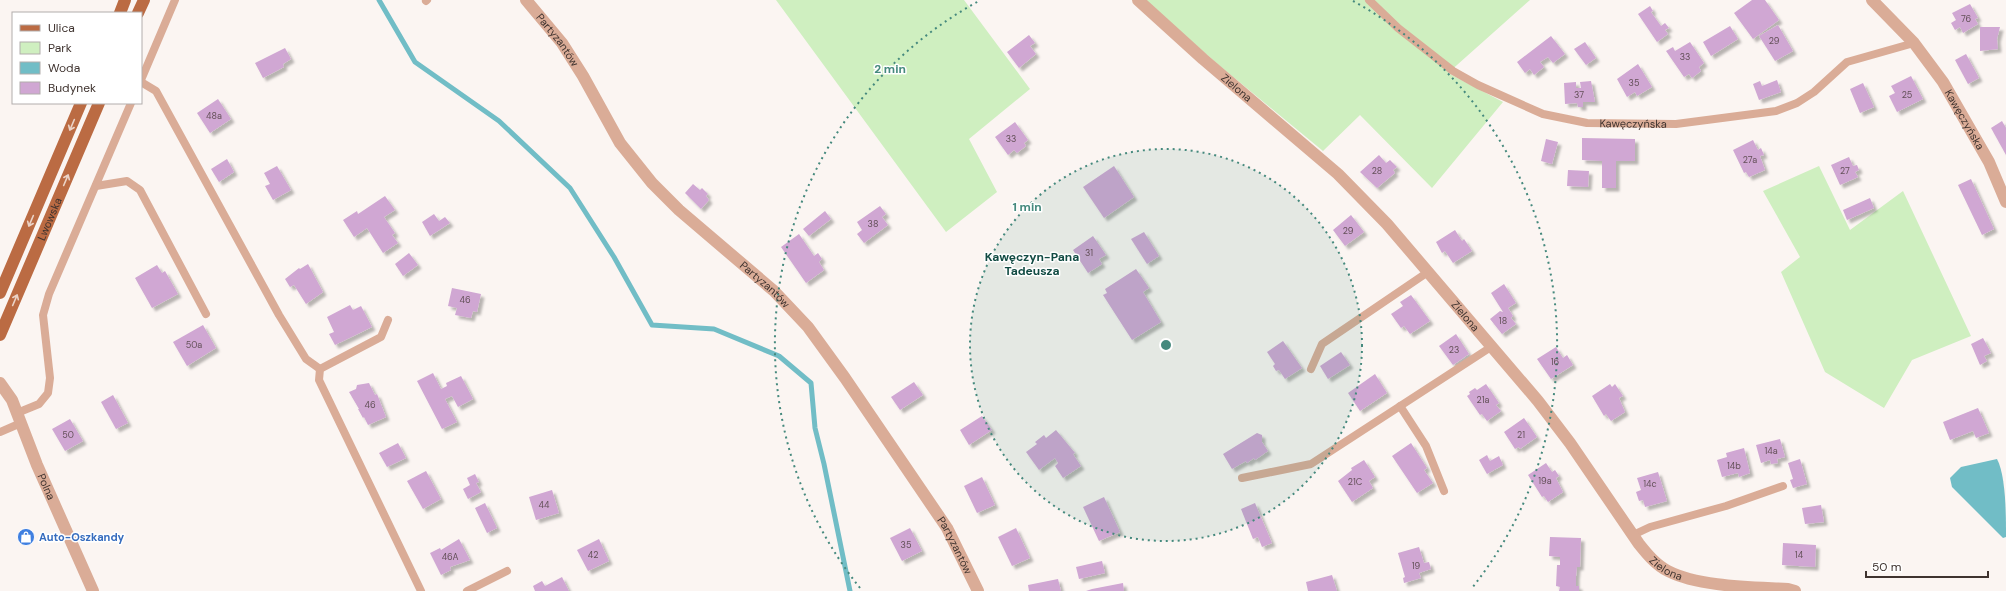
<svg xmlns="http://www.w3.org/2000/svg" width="2006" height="591" font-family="'DM Sans',sans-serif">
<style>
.green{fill:#cfefc0}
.water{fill:#71bdc6}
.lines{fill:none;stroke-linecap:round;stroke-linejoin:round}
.stream{stroke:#71bdc6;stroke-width:5}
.building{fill:#d0a7d3;filter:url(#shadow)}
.service{stroke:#daac97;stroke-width:8}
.minor{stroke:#daac97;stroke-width:12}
.primary{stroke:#bb6b43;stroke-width:12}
.oneway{stroke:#ebd3c7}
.ring{fill:none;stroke:#45897d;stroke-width:2;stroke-dasharray:2 4}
.labels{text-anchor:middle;stroke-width:3;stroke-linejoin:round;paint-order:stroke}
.number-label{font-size:9px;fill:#635058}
.street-label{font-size:11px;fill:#3f332f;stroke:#fff}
.shop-label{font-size:11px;font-weight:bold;fill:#366cbe;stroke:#fff;text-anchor:start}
.neighbourhood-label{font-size:12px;font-weight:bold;fill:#114b43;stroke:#fff}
.centre{fill:#45897d;stroke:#fff;stroke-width:2}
.ring-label{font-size:12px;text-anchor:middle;font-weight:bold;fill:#45897d;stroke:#fff;stroke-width:3;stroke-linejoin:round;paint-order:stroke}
</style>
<defs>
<filter id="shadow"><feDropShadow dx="3.5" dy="3.5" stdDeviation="1" flood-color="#0004"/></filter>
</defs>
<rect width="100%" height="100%" fill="#fbf5f2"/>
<g class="green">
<polygon points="776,0 964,0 1030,89 969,139 997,192 946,232"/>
<polygon points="1144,0 1530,0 1448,73 1503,102 1432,188 1360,115 1323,151 1220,66"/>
<polygon points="1819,166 1850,230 1903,191 1971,336 1912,360 1884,408 1825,372 1781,272 1800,257 1763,191"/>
</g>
<path class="water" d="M1997,459C2006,476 2006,515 2006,537L2003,538L1952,487L1950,478L1961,467Z"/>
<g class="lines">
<polyline class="stream" points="379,0 415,62 499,121 570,188 614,257 652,325 714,329 779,356 811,383 815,428 824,464 850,591"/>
</g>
<g class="building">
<polygon points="1752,0 1765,0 1779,20 1753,39 1734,13"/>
<polygon points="1970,4 1978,18 1975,19 1978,24 1963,33 1960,27 1955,30 1951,23 1956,20 1952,13"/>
<polygon points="1650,6 1653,11 1651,12 1661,26 1665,23 1669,28 1665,30 1668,34 1657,42 1638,14"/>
<polygon points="1778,25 1793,51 1775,61 1759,36"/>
<polygon points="1730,26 1738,39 1711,56 1703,42"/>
<polygon points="1980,27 2000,27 1997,39 1998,49 1980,51"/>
<polygon points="1029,35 1035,43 1030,46 1036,54 1019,68 1007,52"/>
<polygon points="1551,36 1565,54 1553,63 1548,57 1540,62 1544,67 1534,75 1530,69 1525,73 1517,62"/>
<polygon points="1585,42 1596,58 1586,65 1574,49"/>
<polygon points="1690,42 1704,63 1699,67 1701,71 1692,78 1689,74 1684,77 1666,51 1673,47 1675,51"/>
<polygon points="285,48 291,59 283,64 284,67 263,78 255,63"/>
<polygon points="1966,54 1979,78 1968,84 1955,60"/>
<polygon points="1638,64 1652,87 1637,96 1635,92 1627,97 1617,79"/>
<polygon points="1911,76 1923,99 1897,112 1889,96 1895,93 1891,86"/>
<polygon points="1777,80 1781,92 1759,100 1753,84 1760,81 1762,86"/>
<polygon points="1591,81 1595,102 1583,102 1583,107 1578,107 1577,103 1565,104 1564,83 1576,82 1576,88 1581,88 1580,82"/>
<polygon points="1863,83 1874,107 1860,113 1850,89"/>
<polygon points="218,99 231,119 210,133 197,113"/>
<polygon points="2002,121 2006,128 2006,155 1991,128"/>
<polygon points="1015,122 1028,140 1024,143 1026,146 1017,153 1014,150 1008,155 995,137"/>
<polygon points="1582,138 1635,139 1635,161 1616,161 1616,188 1602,188 1602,161 1582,160"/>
<polygon points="1546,139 1558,142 1552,164 1541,161"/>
<polygon points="1753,140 1758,150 1761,148 1764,155 1760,156 1765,170 1749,177 1746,172 1744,173 1733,150"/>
<polygon points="1379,155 1386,163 1390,160 1397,167 1393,170 1395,173 1377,188 1360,172"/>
<polygon points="1849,157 1853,166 1857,165 1859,170 1855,172 1858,177 1840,185 1831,165"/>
<polygon points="227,159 234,172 219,182 211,169"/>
<polygon points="277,166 291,190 273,200 265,186 270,184 264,173"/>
<polygon points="1114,166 1134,197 1104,218 1083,187"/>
<polygon points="1568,170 1589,171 1588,187 1567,186"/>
<polygon points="1971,179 1994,229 1982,235 1958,185"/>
<polygon points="693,184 700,190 702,188 708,194 706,196 709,200 701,209 685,193"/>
<polygon points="385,196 395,210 384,217 395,233 392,235 398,243 383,253 367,228 354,237 343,220 357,211 358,214"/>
<polygon points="1870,198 1874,208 1847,220 1843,210"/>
<polygon points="880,206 886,214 882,217 888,225 864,243 857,234 862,230 857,222"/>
<polygon points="825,211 831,219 809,236 803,229"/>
<polygon points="434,214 439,221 445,217 450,223 430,236 422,222"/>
<polygon points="1351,215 1364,232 1345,246 1333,230"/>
<polygon points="1455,230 1462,241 1464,239 1472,251 1453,263 1445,251 1442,253 1436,242"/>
<polygon points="1144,232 1159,256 1147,264 1131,239"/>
<polygon points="799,234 814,256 818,253 822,259 819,262 824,270 806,283 781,247"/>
<polygon points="1093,236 1106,255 1099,259 1102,264 1088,273 1073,250"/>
<polygon points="409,253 418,265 403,276 395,264"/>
<polygon points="308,264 323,292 306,304 294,285 290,287 285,279 299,268 300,269"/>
<polygon points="157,265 162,273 165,271 178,294 152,308 135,278"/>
<polygon points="1136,269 1149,288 1143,292 1161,322 1132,340 1103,295 1107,293 1105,289"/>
<polygon points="1504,284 1516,303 1508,308 1513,316 1511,318 1516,324 1502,334 1490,319 1500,311 1503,312 1491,293"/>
<polygon points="452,288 481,294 477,312 473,311 471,318 455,315 457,308 448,306"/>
<polygon points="1411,295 1430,321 1410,334 1404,326 1401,328 1391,314 1403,306 1400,302"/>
<polygon points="350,305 353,310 361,306 372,327 335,345 329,334 334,332 327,317"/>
<polygon points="203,325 216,348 187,366 173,342"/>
<polygon points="1456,334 1469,354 1453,365 1439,346"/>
<polygon points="1983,338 1991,353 1984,356 1987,361 1980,365 1971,344"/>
<polygon points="1283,341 1302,368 1285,379 1279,370 1276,371 1273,366 1275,364 1267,352"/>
<polygon points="1556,347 1563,358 1567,355 1573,365 1551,379 1537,359"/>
<polygon points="1341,352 1350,365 1328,379 1320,366"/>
<polygon points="433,373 441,389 447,386 446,383 461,376 473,399 458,407 452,396 445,399 457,422 442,429 417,381"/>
<polygon points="1375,374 1387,393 1360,411 1348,393"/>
<polygon points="914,382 923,395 900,410 891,397"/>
<polygon points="369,383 375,395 377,394 386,417 368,425 364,417 363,418 358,409 359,409 349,392 356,389 357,385"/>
<polygon points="1486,384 1499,403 1496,405 1501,411 1487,421 1482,414 1480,415 1467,396 1470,394 1469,392 1475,388 1477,390"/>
<polygon points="1610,384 1612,387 1615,384 1623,396 1619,398 1625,412 1611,421 1606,414 1604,416 1592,396"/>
<polygon points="113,395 128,423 116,429 101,402"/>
<polygon points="1978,408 1989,433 1976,438 1973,431 1950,440 1943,422"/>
<polygon points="982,416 992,430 969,445 960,430"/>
<polygon points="1524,418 1537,437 1520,449 1519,447 1515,449 1504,432"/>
<polygon points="70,419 83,441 65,451 52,429"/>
<polygon points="1056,430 1075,453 1073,454 1081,466 1063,478 1055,466 1058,463 1055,458 1039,470 1026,452 1037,444 1035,442 1044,435 1046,438"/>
<polygon points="1257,433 1262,435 1262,442 1268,451 1255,460 1254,458 1247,463 1246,461 1232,469 1223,454"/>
<polygon points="1780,439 1785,457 1777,459 1778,463 1771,464 1770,460 1761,463 1756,445"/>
<polygon points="398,443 406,458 387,467 379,453"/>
<polygon points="1411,443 1427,468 1424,470 1433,483 1417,493 1392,456"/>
<polygon points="1744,448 1750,473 1739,477 1738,473 1722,477 1717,460 1727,457 1726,453"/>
<polygon points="1487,455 1490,461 1499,456 1503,465 1487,474 1479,460"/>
<polygon points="1800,459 1807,484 1793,488 1790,480 1793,479 1788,463"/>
<polygon points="1364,460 1375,477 1369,481 1373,488 1352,502 1338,481 1352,470 1351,468"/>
<polygon points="1546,463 1552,472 1555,470 1559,476 1556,478 1563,492 1548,502 1544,496 1542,497 1528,475"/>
<polygon points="426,471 441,499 423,509 407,481"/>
<polygon points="1658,472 1667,501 1645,507 1643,500 1639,501 1636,492 1641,490 1637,478"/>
<polygon points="475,474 479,482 476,483 481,492 468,499 463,489 470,485 467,478"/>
<polygon points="982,477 995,505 977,513 964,486"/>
<polygon points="552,490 559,513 536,520 529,497"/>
<polygon points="1104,497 1120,532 1099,541 1083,507"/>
<polygon points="485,503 497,528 487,533 475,508"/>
<polygon points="1255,503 1272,543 1262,547 1258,537 1253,539 1241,509"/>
<polygon points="1821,505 1824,522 1805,524 1802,508"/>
<polygon points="910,528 922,551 902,561 890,538"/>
<polygon points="1016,528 1030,558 1012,566 998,537"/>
<polygon points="1550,537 1581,538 1580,567 1577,567 1576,576 1576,586 1579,586 1579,591 1559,591 1560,587 1556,586 1557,565 1560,565 1560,557 1549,556"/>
<polygon points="459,539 470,560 450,567 451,570 441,575 430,553 440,548 441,550"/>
<polygon points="599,539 609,561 588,571 577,550"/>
<polygon points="1783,543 1816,545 1815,567 1782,565"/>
<polygon points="1419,547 1424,563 1429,562 1431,569 1419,573 1421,578 1404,583 1403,578 1405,577 1398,553"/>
<polygon points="1102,561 1105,573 1079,579 1076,567"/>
<polygon points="1332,575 1337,591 1308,591 1306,582"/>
<polygon points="562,577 569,591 535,591 533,586 542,581 545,586"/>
<polygon points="1058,579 1061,591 1029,591 1028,585"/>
<polygon points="1123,583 1124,591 1086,591 1092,589"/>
</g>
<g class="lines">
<g class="service">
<path id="s1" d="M1369,0L1398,28L1453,71L1478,85L1543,114L1587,123L1676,124L1776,111L1797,103L1814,92L1847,62L1914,43"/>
<polyline points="426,1 427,0"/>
<polyline points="141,80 175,0"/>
<polyline points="141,82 156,91 279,315 306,359 320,369"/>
<polyline points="96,186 127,181 140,190 206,314"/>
<polyline points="388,320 381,337 320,369 319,380 421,591"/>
<polyline points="1311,369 1322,344 1428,272"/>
<polyline points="1400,406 1426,446 1444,491"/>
<polyline points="17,413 39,404 48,393 50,378 43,315 49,294 131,103"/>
<polyline points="0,432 21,423"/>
<polyline points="1242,478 1311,464 1491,347"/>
<polyline points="1633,535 1650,527 1726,506 1783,486"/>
<polyline points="467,591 507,571"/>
</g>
<g class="minor">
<path id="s2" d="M526,0L562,43L583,76L620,143L652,183L679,210L774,291L808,327L845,378L947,528L978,591"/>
<path id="s3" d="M1138,0L1203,59L1338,174L1387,224L1538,401L1570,443L1639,544C1647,554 1656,565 1668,571C1699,587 1754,587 1788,589L1795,591"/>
<path id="s4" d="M1872,0L1914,43L1943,82L1989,162L2006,202"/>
<path id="s5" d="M0,383L12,400L37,465L93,591"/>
</g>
<g class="primary">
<polyline points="120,13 125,0"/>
<polyline points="138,13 144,0"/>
<polyline points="0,293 81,103"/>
<path id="s6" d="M0,335L99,103"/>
</g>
</g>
<defs><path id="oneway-shaft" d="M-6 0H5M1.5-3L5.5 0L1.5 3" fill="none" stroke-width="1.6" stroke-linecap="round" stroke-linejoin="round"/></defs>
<g class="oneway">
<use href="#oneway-shaft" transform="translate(72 125) rotate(113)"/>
<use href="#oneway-shaft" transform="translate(66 180) rotate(-67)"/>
<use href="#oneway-shaft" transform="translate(31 221) rotate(113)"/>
<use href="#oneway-shaft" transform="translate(15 300) rotate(-67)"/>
</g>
<circle cx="1166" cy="345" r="196" fill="#45897d" fill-opacity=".12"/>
<g class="ring">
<circle cx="1166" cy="345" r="196"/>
<path d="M860 588A391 391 0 0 1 979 1M1353 1A391 391 0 0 1 1472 588"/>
</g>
<defs>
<g id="shop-disc" transform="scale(0.9)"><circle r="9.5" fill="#3f7fe0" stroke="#fff"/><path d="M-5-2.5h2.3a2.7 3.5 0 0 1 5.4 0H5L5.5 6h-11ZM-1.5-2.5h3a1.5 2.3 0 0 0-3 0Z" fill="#fff"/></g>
</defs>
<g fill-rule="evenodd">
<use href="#shop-disc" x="26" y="537"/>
</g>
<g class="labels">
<g class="number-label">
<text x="1966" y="22">76</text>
<text x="1774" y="44">29</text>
<text x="1685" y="60">33</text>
<text x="1634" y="86">35</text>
<text x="1579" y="98">37</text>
<text x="1907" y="98">25</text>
<text x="214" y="119">48a</text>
<text x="1011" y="142">33</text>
<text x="1750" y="163">27a</text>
<text x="1377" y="174">28</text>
<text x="1845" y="174">27</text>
<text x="873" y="227">38</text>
<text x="1348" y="234">29</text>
<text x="1089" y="256">31</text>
<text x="465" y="303">46</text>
<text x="1503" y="324">18</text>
<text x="194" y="348">50a</text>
<text x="1454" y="353">23</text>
<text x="1555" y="365">16</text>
<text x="1483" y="403">21a</text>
<text x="370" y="408">46</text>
<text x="68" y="438">50</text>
<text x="1521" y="438">21</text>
<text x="1771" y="454">14a</text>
<text x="1734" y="469">14b</text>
<text x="1545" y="484">19a</text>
<text x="1355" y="485">21C</text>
<text x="1650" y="487">14c</text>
<text x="544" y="508">44</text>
<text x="906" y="548">35</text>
<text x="593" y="558">42</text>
<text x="1799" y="558">14</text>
<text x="450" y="560">46A</text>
<text x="1416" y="569">19</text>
</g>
<g class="street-label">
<text dy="4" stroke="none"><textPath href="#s2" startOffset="51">Partyzantów</textPath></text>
<text dy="4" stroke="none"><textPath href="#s3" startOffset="132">Zielona</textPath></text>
<text dy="4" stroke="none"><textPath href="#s4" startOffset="152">Kawęczyńska</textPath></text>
<text dy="4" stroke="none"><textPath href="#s1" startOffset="301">Kawęczyńska</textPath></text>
<text dy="4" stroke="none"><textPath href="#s6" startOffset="126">Lwowska</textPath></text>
<text dy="4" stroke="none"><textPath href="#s2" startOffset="375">Partyzantów</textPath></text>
<text dy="4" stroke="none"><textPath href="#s3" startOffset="456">Zielona</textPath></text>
<text dy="4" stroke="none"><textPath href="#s5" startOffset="114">Polna</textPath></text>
<text dy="4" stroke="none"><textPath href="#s2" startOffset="699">Partyzantów</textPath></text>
<text dy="4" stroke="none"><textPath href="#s3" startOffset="780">Zielona</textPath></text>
</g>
<g class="shop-label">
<text x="39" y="541">Auto-Oszkandy</text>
</g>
<g class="neighbourhood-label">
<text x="1032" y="261">Kawęczyn-Pana<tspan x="1032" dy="14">Tadeusza</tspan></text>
</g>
</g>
<circle cx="1166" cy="345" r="6" class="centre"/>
<g class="ring-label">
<text x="890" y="73">2 min</text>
<text x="1027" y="211">1 min</text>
</g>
<rect x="12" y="12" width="130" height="92" fill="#ffffff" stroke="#b2adac"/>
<rect x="20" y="25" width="20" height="6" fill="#bb6b43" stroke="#b2adac"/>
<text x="48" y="32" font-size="12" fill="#3f332f">Ulica</text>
<rect x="20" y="42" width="20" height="12" fill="#cfefc0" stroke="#b2adac"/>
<text x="48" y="52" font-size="12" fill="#3f332f">Park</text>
<rect x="20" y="62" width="20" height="12" fill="#71bdc6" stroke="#b2adac"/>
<text x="48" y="72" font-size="12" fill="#3f332f">Woda</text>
<rect x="20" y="82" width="20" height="12" fill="#d0a7d3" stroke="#b2adac"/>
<text x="48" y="92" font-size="12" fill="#3f332f">Budynek</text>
<path d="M1866 571v6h122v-6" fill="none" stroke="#3f332f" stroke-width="2"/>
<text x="1872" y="571" font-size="12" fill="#3f332f" stroke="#ffffff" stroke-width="3" paint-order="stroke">50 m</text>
</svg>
